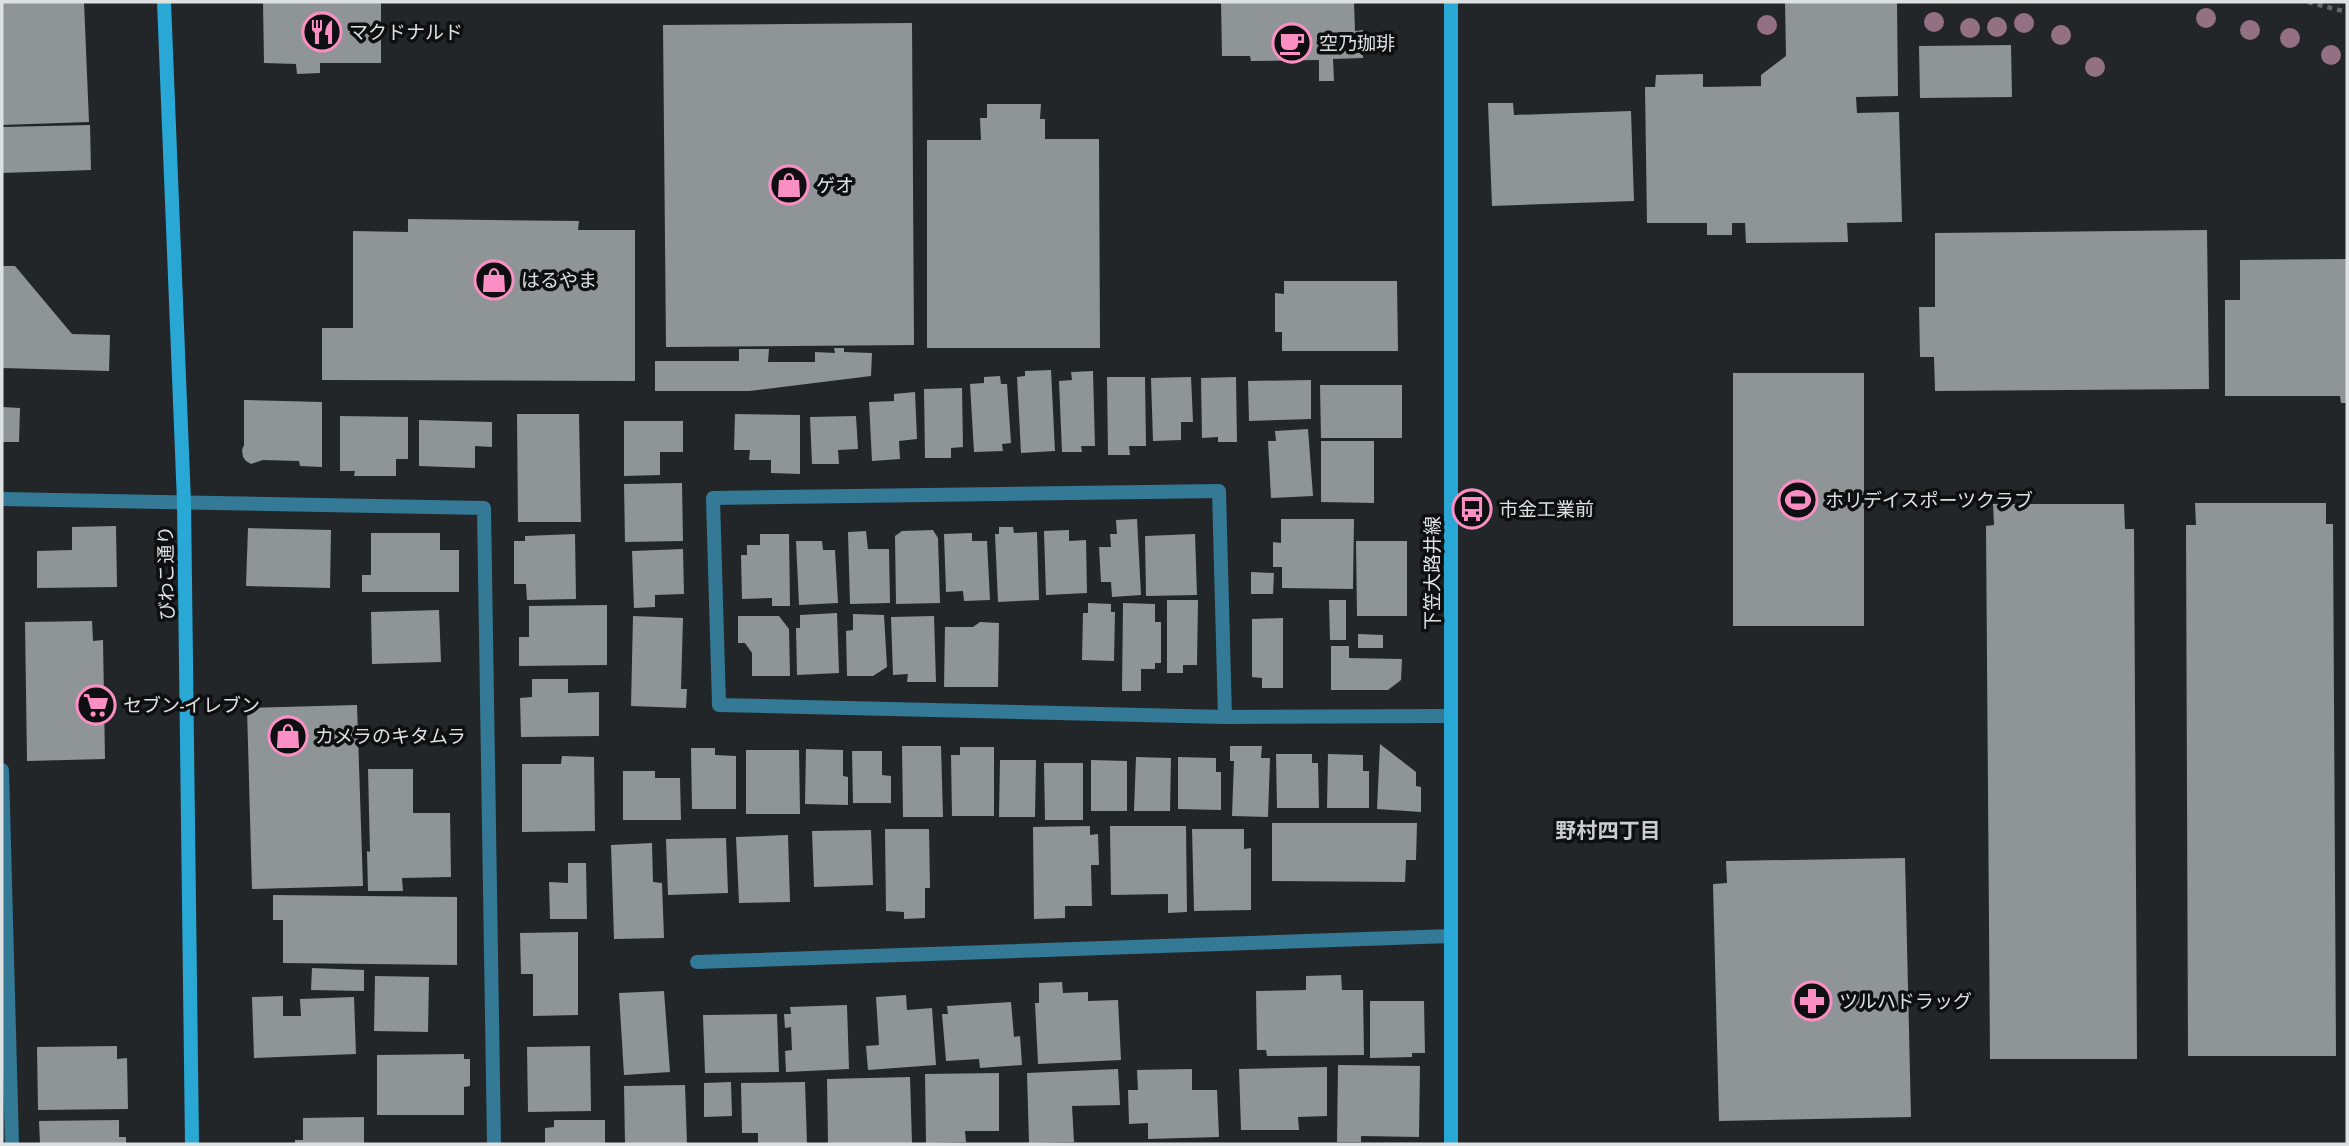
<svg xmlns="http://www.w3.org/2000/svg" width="2349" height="1146" font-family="Jost,'Noto Sans JP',sans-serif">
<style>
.building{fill:#8f9496}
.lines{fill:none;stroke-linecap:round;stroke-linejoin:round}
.path{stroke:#626668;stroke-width:4.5;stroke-dasharray:5 5;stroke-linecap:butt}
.lane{stroke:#347995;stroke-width:14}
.street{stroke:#347995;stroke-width:14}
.secondary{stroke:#29a8d6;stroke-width:14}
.tree{fill:#947083}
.labels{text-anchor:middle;stroke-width:7;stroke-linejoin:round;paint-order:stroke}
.poi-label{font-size:19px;fill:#dee1e2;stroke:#0d0f10;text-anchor:start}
.street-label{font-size:19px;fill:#dee1e2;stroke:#0d0f10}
.neighbourhood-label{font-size:21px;font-weight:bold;fill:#c8cdd0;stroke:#0d0f10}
</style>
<rect width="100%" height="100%" fill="#222628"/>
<g class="building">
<polygon points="2,2 84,2 89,122 2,125"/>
<polygon points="263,2 381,2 381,63 320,63 320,73 297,74 296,64 264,63"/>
<polygon points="1221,2 1354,2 1355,31 1363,30 1363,58 1333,59 1334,81 1319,81 1319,60 1251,61 1250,56 1222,56"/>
<polygon points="1785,2 1897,2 1898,96 1856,97 1857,113 1899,112 1902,222 1847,223 1848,242 1746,243 1745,223 1732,223 1732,235 1707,235 1707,223 1647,223 1645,87 1655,87 1656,75 1703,74 1703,87 1761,86 1761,75 1786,56"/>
<polygon points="912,23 914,345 666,347 663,25"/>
<polygon points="2011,45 2012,97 1920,98 1919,46"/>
<polygon points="1488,103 1513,103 1514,115 1631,111 1634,201 1492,206"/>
<polygon points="987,104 1041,104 1040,119 1045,119 1045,139 1099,139 1100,348 927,348 927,140 981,140 980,118 987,118"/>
<polygon points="90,125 91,170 2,173 2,127"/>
<polygon points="408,219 579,221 578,230 635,230 635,381 322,380 322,328 353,328 353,231 408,232"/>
<polygon points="2207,230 2209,389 1935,391 1934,357 1920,357 1919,307 1935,307 1935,233"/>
<polygon points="2347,259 2347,403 2341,403 2340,396 2225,396 2225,300 2240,300 2240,260"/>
<polygon points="2,266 15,266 72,334 110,335 109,371 2,368"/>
<polygon points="1284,281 1397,281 1398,351 1282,351 1282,332 1275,332 1275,293 1284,294"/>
<polygon points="834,348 844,348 844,352 872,353 871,376 749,391 655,391 655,361 739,361 739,349 769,349 768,362 815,362 815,352 835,353"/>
<polygon points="1051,370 1055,451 1021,453 1017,377 1025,376 1025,371"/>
<polygon points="1093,371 1095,446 1081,446 1082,452 1062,452 1059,381 1072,380 1071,372"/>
<rect x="1733" y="373" width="131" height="253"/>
<polygon points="1000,376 1001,384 1007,384 1011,443 1002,444 1003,451 974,452 970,384 984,383 984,377"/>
<polygon points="1107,377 1145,377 1146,446 1129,446 1130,455 1108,455"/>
<polygon points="1191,377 1193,422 1181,422 1181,440 1153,441 1151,378"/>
<polygon points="1236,377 1237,442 1218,442 1218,437 1202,438 1201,378"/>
<polygon points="1311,380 1311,419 1249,421 1248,381"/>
<polygon points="1320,385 1402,385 1402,438 1321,438"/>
<polygon points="962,388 963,447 951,448 951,458 925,458 924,389"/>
<polygon points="915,392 917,439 899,441 900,459 872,461 869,402 894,401 894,394"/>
<polygon points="244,400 322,402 322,467 300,466 299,461 263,460 251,464 246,461 243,457 242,450 244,445"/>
<polygon points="2,407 20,408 19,442 2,442"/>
<polygon points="517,414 579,414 581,522 518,522"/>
<polygon points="735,414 800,415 800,474 771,473 771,460 749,460 750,450 734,450"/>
<polygon points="340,416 408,417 408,459 396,459 396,476 354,476 355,471 340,471"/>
<polygon points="856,416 858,449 838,450 839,464 812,464 810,417"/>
<polygon points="419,420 492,422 492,447 475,446 475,468 419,466"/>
<polygon points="624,421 683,421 683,452 660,452 660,475 624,476"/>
<polygon points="1308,429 1313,496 1271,498 1268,441 1276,441 1275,431"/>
<polygon points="1321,441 1374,441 1374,503 1321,502"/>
<polygon points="682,483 683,541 625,542 624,484"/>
<polygon points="2195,503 2326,503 2326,524 2333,524 2336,1056 2188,1056 2186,525 2196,525"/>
<polygon points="1993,504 2124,504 2125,529 2134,529 2137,1059 1990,1059 1986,526 1994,525"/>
<polygon points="1137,519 1141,595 1112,597 1111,582 1101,582 1099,547 1111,547 1110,534 1117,534 1116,520"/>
<polygon points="1281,519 1354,519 1353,589 1282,588 1282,567 1273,567 1273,542 1281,543"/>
<polygon points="116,526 117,587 37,588 37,551 72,550 72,527"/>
<polygon points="999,527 1013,527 1014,533 1037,532 1039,600 998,602 995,534 999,534"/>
<polygon points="248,528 331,530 330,588 246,586"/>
<polygon points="933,530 938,538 940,603 896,604 895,536 902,531"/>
<polygon points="1069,530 1069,541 1086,540 1087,593 1046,595 1044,531"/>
<polygon points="866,531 868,549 889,549 890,603 850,604 848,532"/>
<polygon points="371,533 440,533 440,550 459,550 459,592 362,592 362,575 371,575"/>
<polygon points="972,533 972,541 987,541 990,600 964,601 963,591 946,592 944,534"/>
<polygon points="575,534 576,599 527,600 526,584 514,584 514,541 525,541 525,536"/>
<polygon points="760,534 789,534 790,606 772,606 772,598 742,599 741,555 747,555 747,545 760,545"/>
<polygon points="1195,534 1197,595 1146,596 1145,536"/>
<polygon points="796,541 822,541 823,550 835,550 838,603 799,605"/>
<polygon points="1356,541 1407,541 1407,616 1357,616"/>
<polygon points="683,549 684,594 655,595 655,607 634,608 632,551"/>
<polygon points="1251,572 1274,573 1273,594 1251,594"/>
<polygon points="1167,600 1198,600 1197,665 1183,665 1183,673 1167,673"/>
<polygon points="1329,600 1346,600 1346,640 1330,640"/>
<polygon points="1088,603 1111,604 1111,612 1115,612 1114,661 1082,660 1083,613 1088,613"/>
<polygon points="1123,603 1155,604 1155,622 1161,622 1161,663 1155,663 1155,669 1141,669 1141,691 1122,691"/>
<polygon points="607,605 607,665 519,666 519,637 529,637 529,606"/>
<polygon points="439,610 441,662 372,664 371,612"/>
<polygon points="837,613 839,673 797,675 796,628 800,628 800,615"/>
<polygon points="853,614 884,615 887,667 873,676 847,676 846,631 853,630"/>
<polygon points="633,616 683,618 681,689 687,689 686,708 631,706"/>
<polygon points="738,616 779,616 789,629 790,676 752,676 752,653 745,643 738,643"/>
<polygon points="934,616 936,682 907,682 908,674 893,675 891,617"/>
<polygon points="1283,618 1283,688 1262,688 1262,678 1252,677 1252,619"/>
<polygon points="92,621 93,641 103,640 105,759 27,761 25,622"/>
<polygon points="980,622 999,623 998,687 944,687 945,627 973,627"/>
<polygon points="1358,634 1383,635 1383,648 1358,648"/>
<polygon points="1331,646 1349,646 1349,658 1402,659 1401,680 1388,690 1331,690"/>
<polygon points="532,679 568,679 568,693 599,692 599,736 521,737 520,698 532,697"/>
<polygon points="357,705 363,886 252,889 247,708"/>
<polygon points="1380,744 1416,772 1416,786 1421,787 1421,812 1377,809"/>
<polygon points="902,746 941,746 943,817 903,817"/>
<polygon points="1230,746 1262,746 1261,758 1270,758 1268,817 1232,816 1234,761 1230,761"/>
<polygon points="960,747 994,747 994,816 952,816 951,755 960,755"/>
<polygon points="691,748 715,748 715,755 736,756 736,809 692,809"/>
<polygon points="806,749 843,750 843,776 848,777 848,805 805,804"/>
<polygon points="746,750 799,750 800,814 746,814"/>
<polygon points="852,751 882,751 882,775 891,776 891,803 853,803"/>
<polygon points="1276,754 1312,754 1312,763 1318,763 1319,808 1277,808"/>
<polygon points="1328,754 1363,755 1363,771 1369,771 1369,808 1327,808"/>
<polygon points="562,756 594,757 595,831 522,832 522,764 561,764"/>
<polygon points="1136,757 1171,758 1170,811 1134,811"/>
<polygon points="1178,757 1216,758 1216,772 1221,772 1221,810 1178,809"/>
<polygon points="1000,760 1036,760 1035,817 999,817"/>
<polygon points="1091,760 1127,761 1127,811 1091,811"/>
<polygon points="1044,763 1083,763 1083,820 1045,820"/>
<polygon points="368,769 413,769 413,813 450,813 451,877 402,878 403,891 368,891 367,851 370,852"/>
<polygon points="623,771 655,771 655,778 680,778 681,820 623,820"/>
<polygon points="1272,823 1417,823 1416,860 1406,860 1405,882 1272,881"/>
<polygon points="1090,826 1090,835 1098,834 1099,865 1091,865 1092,906 1065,906 1065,918 1034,919 1033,827"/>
<polygon points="1110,826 1186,826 1187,912 1168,913 1168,894 1111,895"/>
<polygon points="885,829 929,829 930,888 925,888 925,918 904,919 904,912 886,911"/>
<polygon points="1192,829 1244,829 1244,849 1251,848 1251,910 1194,911"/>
<polygon points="871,830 873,885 814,887 812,831"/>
<polygon points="788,835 790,902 739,903 736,837"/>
<polygon points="726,838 728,893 668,895 666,839"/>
<polygon points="652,843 653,882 662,883 664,938 614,939 611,845"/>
<polygon points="1905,858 1911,1117 1719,1121 1713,884 1727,883 1726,861"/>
<polygon points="568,863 586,863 587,919 550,919 549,882 568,883"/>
<polygon points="273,895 457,897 457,965 283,963 283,920 273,920"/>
<polygon points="578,932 578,1015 533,1016 533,974 521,974 520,933"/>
<polygon points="312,968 364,970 364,991 311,990"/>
<polygon points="1341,975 1342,990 1363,990 1364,1055 1267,1056 1266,1050 1257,1050 1256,991 1306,990 1306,976"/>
<polygon points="375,976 429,977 428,1032 374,1031"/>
<polygon points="1062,982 1063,993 1088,992 1088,1001 1118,1000 1121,1060 1038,1064 1035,1003 1039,1003 1039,983"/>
<polygon points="664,991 670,1072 624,1075 619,993"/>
<polygon points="906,995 907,1010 932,1008 936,1065 868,1070 866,1046 879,1045 876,997"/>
<polygon points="283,996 283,1016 301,1016 300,999 354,997 356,1054 254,1058 252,997"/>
<polygon points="1370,1001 1424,1001 1425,1053 1412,1053 1412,1057 1370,1058"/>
<polygon points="1011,1002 1014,1037 1020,1036 1022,1065 980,1068 979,1059 946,1061 942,1014 948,1014 947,1006"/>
<polygon points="847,1005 849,1069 786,1072 785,1051 792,1050 791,1027 785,1028 784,1014 791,1014 790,1007"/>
<polygon points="777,1014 779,1072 705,1073 703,1015"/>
<polygon points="117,1046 117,1059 127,1058 128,1109 38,1110 37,1047"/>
<polygon points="590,1046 591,1111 528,1112 527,1047"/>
<polygon points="464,1054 464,1059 470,1059 470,1086 464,1087 464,1115 377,1115 377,1055"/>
<polygon points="1338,1065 1420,1066 1419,1137 1361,1136 1361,1142 1337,1142"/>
<polygon points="1327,1067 1327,1116 1298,1117 1299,1130 1241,1130 1239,1069"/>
<polygon points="1118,1069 1120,1105 1072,1106 1074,1142 1029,1143 1027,1073"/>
<polygon points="1192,1069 1192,1090 1217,1090 1219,1137 1148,1139 1148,1123 1129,1124 1128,1090 1138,1090 1137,1070"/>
<polygon points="999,1073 999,1131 965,1131 966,1142 926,1143 925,1074"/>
<polygon points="910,1077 912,1143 828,1144 827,1079"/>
<polygon points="731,1082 732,1116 704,1117 704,1083"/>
<polygon points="805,1082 807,1144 758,1144 758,1133 742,1133 741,1083"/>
<polygon points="685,1085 687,1144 625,1144 624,1086"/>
<polygon points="364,1117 364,1144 295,1144 295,1140 303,1140 303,1118"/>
<polygon points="119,1120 119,1137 126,1137 126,1144 40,1144 39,1121"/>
<polygon points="554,1120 605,1120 605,1144 545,1144 545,1128 554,1127"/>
</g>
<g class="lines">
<polyline class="path" points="2308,2 2347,12"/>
<polyline class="lane" points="697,962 1451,936"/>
<g class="street">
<polygon points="1219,491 1225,717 719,705 713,498"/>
<polyline points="2,499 484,508 494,1144"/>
<polyline points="1225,717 1451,716"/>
<polyline points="2,770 12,1144"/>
</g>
<g class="secondary">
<polyline points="164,2 184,502 192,1144"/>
<polyline points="1451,2 1451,1144"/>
</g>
</g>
<g class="tree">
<circle cx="2206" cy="18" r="10"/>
<circle cx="1934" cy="22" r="10"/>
<circle cx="2024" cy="23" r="10"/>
<circle cx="1767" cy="25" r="10"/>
<circle cx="1997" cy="27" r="10"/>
<circle cx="1970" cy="28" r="10"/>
<circle cx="2250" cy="30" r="10"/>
<circle cx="2061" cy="35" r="10"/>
<circle cx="2290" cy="38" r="10"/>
<circle cx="2331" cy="55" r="10"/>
<circle cx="2095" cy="67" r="10"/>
</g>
<defs>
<g id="restaurant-ring" transform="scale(2.0125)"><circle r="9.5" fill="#0d0f10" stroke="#fb8fc4" stroke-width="1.5"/><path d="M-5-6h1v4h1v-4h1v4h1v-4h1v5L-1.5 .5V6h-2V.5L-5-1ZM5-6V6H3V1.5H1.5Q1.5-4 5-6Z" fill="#fb8fc4"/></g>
<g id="cafe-ring" transform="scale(2.0125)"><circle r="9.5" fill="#0d0f10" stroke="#fb8fc4" stroke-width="1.5"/><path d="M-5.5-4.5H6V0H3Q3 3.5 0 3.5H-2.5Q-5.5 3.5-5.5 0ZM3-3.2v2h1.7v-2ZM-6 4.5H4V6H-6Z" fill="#fb8fc4"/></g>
<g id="shop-ring" transform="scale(2.0125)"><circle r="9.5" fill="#0d0f10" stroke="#fb8fc4" stroke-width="1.5"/><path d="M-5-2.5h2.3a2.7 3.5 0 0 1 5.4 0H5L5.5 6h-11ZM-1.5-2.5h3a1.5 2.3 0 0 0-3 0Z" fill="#fb8fc4"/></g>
<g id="stadium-ring" transform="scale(2.0125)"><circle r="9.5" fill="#0d0f10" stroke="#fb8fc4" stroke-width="1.5"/><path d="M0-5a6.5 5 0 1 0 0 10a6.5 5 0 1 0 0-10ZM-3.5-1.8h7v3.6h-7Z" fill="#fb8fc4"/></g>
<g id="bus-ring" transform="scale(2.0125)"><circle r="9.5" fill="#0d0f10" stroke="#fb8fc4" stroke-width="1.5"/><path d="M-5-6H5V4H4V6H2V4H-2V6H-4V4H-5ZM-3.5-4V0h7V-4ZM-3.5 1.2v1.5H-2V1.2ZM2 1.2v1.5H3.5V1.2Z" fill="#fb8fc4"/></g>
<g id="supermarket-ring" transform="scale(2.0125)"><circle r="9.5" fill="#0d0f10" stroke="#fb8fc4" stroke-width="1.5"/><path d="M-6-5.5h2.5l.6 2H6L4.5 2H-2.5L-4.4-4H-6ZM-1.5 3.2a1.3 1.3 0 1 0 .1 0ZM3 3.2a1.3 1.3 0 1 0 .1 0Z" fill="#fb8fc4"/></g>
<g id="pharmacy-ring" transform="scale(2.0125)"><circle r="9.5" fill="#0d0f10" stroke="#fb8fc4" stroke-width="1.5"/><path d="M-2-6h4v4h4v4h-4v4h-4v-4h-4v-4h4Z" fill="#fb8fc4"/></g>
</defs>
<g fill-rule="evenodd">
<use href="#restaurant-ring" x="322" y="32"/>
<use href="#cafe-ring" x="1292" y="43"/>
<use href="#shop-ring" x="789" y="185"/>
<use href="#shop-ring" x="494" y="280"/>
<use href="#stadium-ring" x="1798" y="500"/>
<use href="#bus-ring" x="1472" y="509"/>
<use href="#supermarket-ring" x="96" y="705"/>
<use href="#shop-ring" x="288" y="736"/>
<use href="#pharmacy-ring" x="1812" y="1001"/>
</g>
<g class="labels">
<g class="poi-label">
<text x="349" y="39">マクドナルド</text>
<text x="1319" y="50">空乃珈琲</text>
<text x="816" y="192">ゲオ</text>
<text x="521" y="287">はるやま</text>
<text x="1825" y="507">ホリデイスポーツクラブ</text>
<text x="1499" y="516">市金工業前</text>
<text x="123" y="712">セブン-イレブン</text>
<text x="315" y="743">カメラのキタムラ</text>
<text x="1839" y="1008">ツルハドラッグ</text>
</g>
<g class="street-label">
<text transform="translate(166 573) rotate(-91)" y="7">びわこ通り</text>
<text transform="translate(1432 573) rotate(-90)" y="7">下笠大路井線</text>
</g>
<g class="neighbourhood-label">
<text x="1608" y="838">野村四丁目</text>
</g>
</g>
<rect width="2349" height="1146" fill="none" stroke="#dee1e2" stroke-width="7"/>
</svg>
